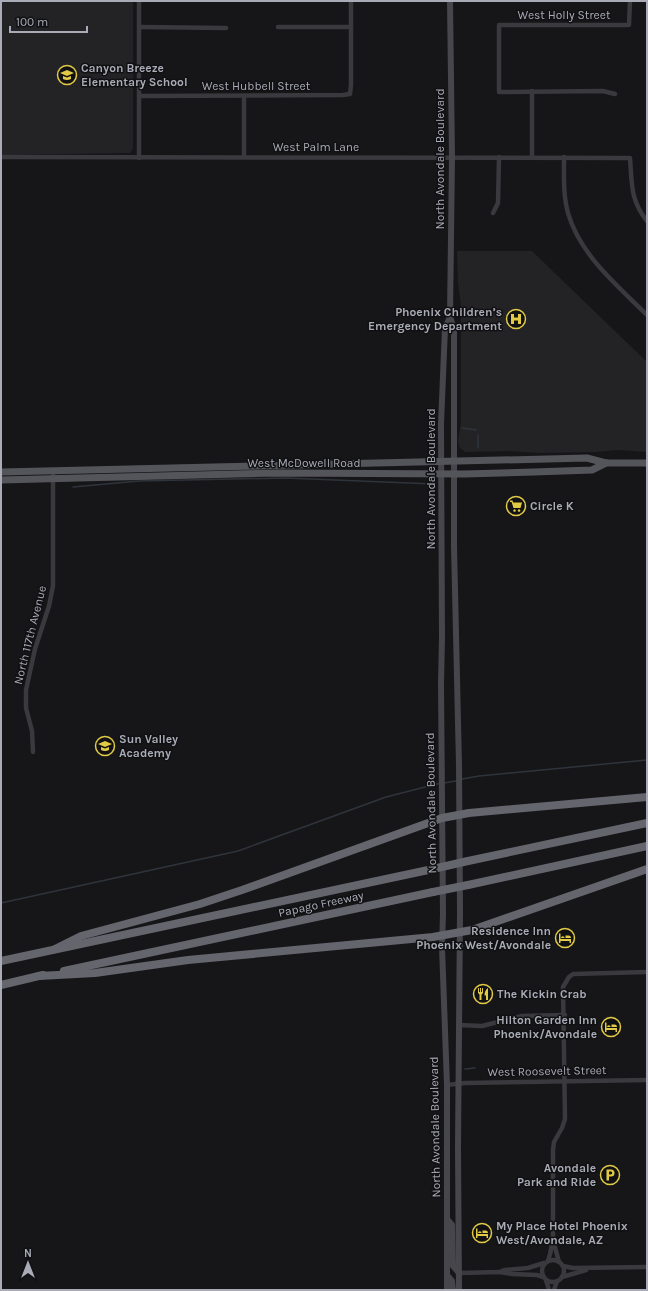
<svg xmlns="http://www.w3.org/2000/svg" width="648" height="1291" font-family="Karla,sans-serif">
<style>
.built{fill:#232225}
.lines{fill:none;stroke-linecap:round;stroke-linejoin:round}
.stream{stroke:#2f343c;stroke-width:1.5}
.street{stroke:#39393e;stroke-width:4.5}
.secondary{stroke:#46464c;stroke-width:6}
.primary{stroke:#54545b;stroke-width:7}
.highway{stroke:#64656d;stroke-width:8}
.highway-bridge{stroke:#64656d;stroke-width:8}
.labels{text-anchor:middle;stroke-width:3;stroke-linejoin:round;paint-order:stroke}
.street-label{font-size:12px;fill:#a9abb6;stroke:#111113}
.poi-label{font-size:12px;font-weight:bold;fill:#a9abb6;stroke:#111113;text-anchor:start}
</style>
<rect width="100%" height="100%" fill="#161618"/>
<g class="built">
<polygon points="1,1 133,1 133,148 130,153 1,155"/>
<polygon points="457,251 532,251 647,362 647,452 618,450 595,452 541,453 508,451 465,452 460,448 458,441 461,423 461,305 458,283"/>
</g>
<g class="lines">
<g class="stream">
<polyline points="462,428 476,430"/>
<polyline points="478,435 478,448"/>
<polyline points="73,487 139,481 286,478 434,484"/>
<polyline points="462,779 479,776 647,760"/>
<polyline points="444,783 456,781"/>
<polyline points="1,903 238,851 386,797 441,783"/>
<polyline points="465,1069 475,1068"/>
</g>
<g class="street">
<polyline points="139,27 226,28"/>
<polyline points="278,27 351,27"/>
<polyline points="532,91 532,157"/>
<polyline points="615,94 603,91 499,92 499,25 629,25 630,1"/>
<polyline points="139,96 343,95 350,94 351,85 351,1"/>
<polyline points="244,96 244,157"/>
<path d="M1,157L630,158C632,183 630,200 647,221"/>
<path d="M564,157C564,176 563,195 568,213C580,255 617,285 647,315"/>
<polyline points="139,158 139,1"/>
<polyline points="493,213 498,203 499,157"/>
<polyline points="33,752 32,731 26,708 26,690 35,649 49,606 53,586 53,471"/>
<polyline points="459,1025 482,1026 522,1016 565,1015"/>
<polyline points="447,1085 465,1083 647,1080"/>
<polyline points="553,1240 559,1262"/>
<circle cx="553" cy="1271" r="11"/>
<polyline points="548,1261 550,1254 553,1240 553,1150 554,1142 562,1128 565,1119 563,987 569,977 573,974 647,972"/>
<polyline points="563,1266 573,1268 647,1267"/>
<polyline points="502,1271 505,1270 528,1268 544,1263"/>
<polyline points="459,1273 500,1272 512,1274 537,1275 543,1277"/>
<polyline points="562,1277 586,1270"/>
<polyline points="546,1280 549,1290"/>
<polyline points="554,1290 557,1281"/>
</g>
<g class="secondary">
<polyline points="450,1 452,157 450,317 454,329 454,546 459,765 460,914 458,1147 459,1290"/>
<polyline points="447,1219 452,1225 453,1266 459,1273"/>
<polyline points="447,1275 452,1281 453,1290"/>
<polyline points="447,1290 447,1085 442,947 443,914 441,684 442,638 441,424 445,328 450,317"/>
</g>
<g class="primary">
<path d="M1,472C196,469 392,461 587,458L606,463H647"/>
<polyline points="1,480 278,473 464,474 534,472 592,470 606,463"/>
</g>
<g class="highway">
<polyline points="468,861 647,823"/>
<polyline points="468,885 647,846"/>
<polyline points="55,949 81,936 200,904 242,890 442,818 469,813 647,797"/>
<polyline points="1,961 433,869"/>
<polyline points="64,971 433,892"/>
<polyline points="39,976 95,973 188,960 433,937 472,930 647,869"/>
<polyline points="1,985 43,975"/>
</g>
<g class="highway-bridge">
<polyline points="433,869 468,861"/>
<polyline points="433,892 468,885"/>
</g>
</g>
<defs>
<g id="school-ring" transform="scale(1)"><circle r="9.5" fill="#111113" stroke="#e1ca45" stroke-width="1.5"/><path d="M0-5L7-2L0 1L-7-2ZM-4 1L0 2.5L4 1V4Q0 6-4 4Z" fill="#e1ca45"/></g>
<g id="hospital-ring" transform="scale(1)"><circle r="9.5" fill="#111113" stroke="#e1ca45" stroke-width="1.5"/><path d="M-5-5h3v3.5h4V-5h3V5h-3V1.5h-4V5h-3Z" fill="#e1ca45"/></g>
<g id="supermarket-ring" transform="scale(1)"><circle r="9.5" fill="#111113" stroke="#e1ca45" stroke-width="1.5"/><path d="M-6-5.5h2.5l.6 2H6L4.5 2H-2.5L-4.4-4H-6ZM-1.5 3.2a1.3 1.3 0 1 0 .1 0ZM3 3.2a1.3 1.3 0 1 0 .1 0Z" fill="#e1ca45"/></g>
<g id="hotel-ring" transform="scale(1)"><circle r="9.5" fill="#111113" stroke="#e1ca45" stroke-width="1.5"/><path d="M-6-4.5h1.5V1H6V5H4.5V3h-9V5H-6ZM-4 0a1.8 1.8 0 1 1 3.6 0ZM.5 0V-2.5h3Q6-2.5 6 0Z" fill="#e1ca45"/></g>
<g id="restaurant-ring" transform="scale(1)"><circle r="9.5" fill="#111113" stroke="#e1ca45" stroke-width="1.5"/><path d="M-5-6h1v4h1v-4h1v4h1v-4h1v5L-1.5 .5V6h-2V.5L-5-1ZM5-6V6H3V1.5H1.5Q1.5-4 5-6Z" fill="#e1ca45"/></g>
<g id="parking-ring" transform="scale(1)"><circle r="9.5" fill="#111113" stroke="#e1ca45" stroke-width="1.5"/><path d="M-3.5-5.5H1a3.5 3.5 0 0 1 0 7H-1V5.5H-3.5ZM-1-3.4V-.6H.8a1.4 1.4 0 0 0 0-2.8Z" fill="#e1ca45"/></g>
</defs>
<g fill-rule="evenodd">
<use href="#school-ring" x="67" y="75"/>
<use href="#hospital-ring" x="516" y="319"/>
<use href="#supermarket-ring" x="516" y="506"/>
<use href="#school-ring" x="105" y="746"/>
<use href="#hotel-ring" x="565" y="938"/>
<use href="#restaurant-ring" x="483" y="994"/>
<use href="#hotel-ring" x="611" y="1027"/>
<use href="#parking-ring" x="610" y="1175"/>
<use href="#hotel-ring" x="482" y="1233"/>
</g>
<g class="labels">
<g class="street-label">
<text x="564" y="19">West Holly Street</text>
<text x="256" y="90">West Hubbell Street</text>
<text x="316" y="151">West Palm Lane</text>
<text transform="translate(440 159) rotate(-90)" y="4">North Avondale Boulevard</text>
<text x="304" y="467">West McDowell Road</text>
<text transform="translate(431 479) rotate(-90)" y="4">North Avondale Boulevard</text>
<text transform="translate(30 635) rotate(-76)" y="4">North 117th Avenue</text>
<text transform="translate(431 803) rotate(-91)" y="4">North Avondale Boulevard</text>
<text transform="translate(321 904) rotate(-12)" y="4">Papago Freeway</text>
<text transform="translate(547 1071) rotate(-1)" y="4">West Roosevelt Street</text>
<text transform="translate(435 1127) rotate(-91)" y="4">North Avondale Boulevard</text>
</g>
<g class="poi-label">
<text x="81" y="72">Canyon Breeze<tspan x="81" dy="14">Elementary School</tspan></text>
<text x="502" y="316" text-anchor="end">Phoenix Children’s<tspan x="502" dy="14">Emergency Department</tspan></text>
<text x="530" y="510">Circle K</text>
<text x="119" y="743">Sun Valley<tspan x="119" dy="14">Academy</tspan></text>
<text x="551" y="935" text-anchor="end">Residence Inn<tspan x="551" dy="14">Phoenix West/Avondale</tspan></text>
<text x="497" y="998">The Kickin Crab</text>
<text x="597" y="1024" text-anchor="end">Hilton Garden Inn<tspan x="597" dy="14">Phoenix/Avondale</tspan></text>
<text x="596" y="1172" text-anchor="end">Avondale<tspan x="596" dy="14">Park and Ride</tspan></text>
<text x="496" y="1230">My Place Hotel Phoenix<tspan x="496" dy="14">West/Avondale, AZ</tspan></text>
</g>
</g>
<rect width="648" height="1291" fill="none" stroke="#a9abb6" stroke-width="4"/>
<g transform="translate(28 1263)" stroke="#111113" stroke-width="3" paint-order="stroke">
<path d="M0-3L7 15L0 10L-7 15Z" fill="#a9abb6"/>
<text y="-6" font-size="11" font-weight="bold" text-anchor="middle" fill="#a9abb6">N</text>
</g>
<path d="M10 26v6h77v-6" fill="none" stroke="#a9abb6" stroke-width="2"/>
<text x="16" y="26" font-size="12" fill="#a9abb6" stroke="#111113" stroke-width="3" paint-order="stroke">100 m</text>
</svg>
